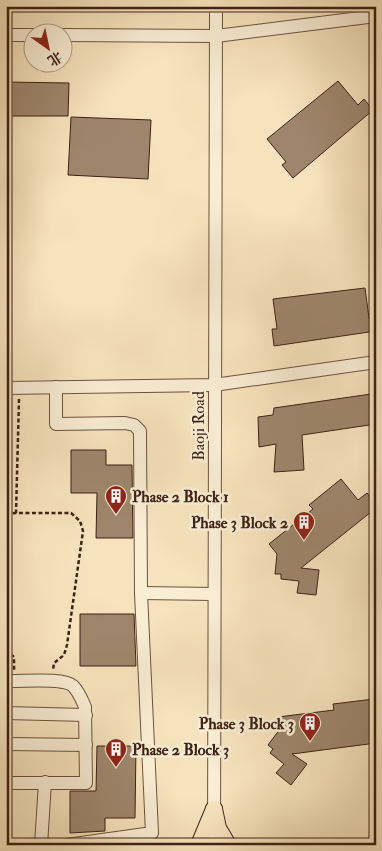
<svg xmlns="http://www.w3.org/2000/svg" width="382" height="851" font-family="'IM FELL Double Pica','Noto Serif SC',serif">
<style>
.building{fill:#9e866c;stroke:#3e2115}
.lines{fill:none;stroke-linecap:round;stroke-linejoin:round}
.minor-casing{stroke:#6c523f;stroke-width:14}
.major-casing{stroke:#3e2115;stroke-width:18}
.path{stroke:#3e2115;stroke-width:2.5;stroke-dasharray:4 2.5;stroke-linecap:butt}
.minor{stroke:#f9edd4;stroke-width:12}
.major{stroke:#f6e3bd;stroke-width:16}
.labels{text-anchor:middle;stroke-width:5;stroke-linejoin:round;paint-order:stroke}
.street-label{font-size:16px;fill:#3e2115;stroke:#f9edd4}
.poi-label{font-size:16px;font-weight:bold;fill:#3e2115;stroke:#f9edd4;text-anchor:start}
</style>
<rect width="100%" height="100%" fill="#f6e3bd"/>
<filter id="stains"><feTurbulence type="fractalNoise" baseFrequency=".004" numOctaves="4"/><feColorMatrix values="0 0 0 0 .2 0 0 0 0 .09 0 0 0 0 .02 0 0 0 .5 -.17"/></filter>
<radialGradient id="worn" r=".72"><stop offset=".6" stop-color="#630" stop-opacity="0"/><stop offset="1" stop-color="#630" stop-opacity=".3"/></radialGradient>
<g class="building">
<polygon points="338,81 358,105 364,99 373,110 293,178 282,165 286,162 267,139"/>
<polygon points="6,82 69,83 68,116 6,116"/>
<polygon points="71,117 151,120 148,179 68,175"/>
<polygon points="365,288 369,318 376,317 376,331 274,346 272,329 277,329 273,299"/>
<polygon points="371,394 376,412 376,424 302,435 304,470 274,472 276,444 259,447 258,417 273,415 274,408"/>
<polygon points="71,450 106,450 106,465 132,465 133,538 96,538 97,493 71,493"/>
<polygon points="341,479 358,500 367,493 376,504 376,508 301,568 319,570 316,595 297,593 299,581 281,579 281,574 275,574 277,554 269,544 313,509 309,505"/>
<polygon points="80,614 134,614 136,666 80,666"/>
<polygon points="374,699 376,743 292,754 307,764 291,785 276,773 284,764 270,753 273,749 268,745 280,729 278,717 334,710 333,704"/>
<polygon points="97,746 136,746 135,818 105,818 105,831 70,833 70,791 96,791"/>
</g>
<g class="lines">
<g class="minor-casing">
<g id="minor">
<polyline points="6,35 32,35"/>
<polyline points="62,35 216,36 376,16"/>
<polyline points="56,387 56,424 125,423 134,425 140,431 141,593 152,833 67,845"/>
<polyline points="6,388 214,385 376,362"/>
<polyline points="141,593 214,594"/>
<path d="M6,681C21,682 63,677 73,686C79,692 82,700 85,707L86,783H6"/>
<polyline points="6,713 86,715"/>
<polyline points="6,744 86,745"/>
<polyline points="41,845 45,782"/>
<polyline points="214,845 216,6"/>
</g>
</g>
<g class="major-casing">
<g id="major">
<polyline points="214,809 218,828 228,845"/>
<polyline points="199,845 214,809"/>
</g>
</g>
<g class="path">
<polyline points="19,399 16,513 71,513 80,521 83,531 67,645 64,655 54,663 53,670"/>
<polyline points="6,514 16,513"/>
<polyline points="6,650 14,657 14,670"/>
</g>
<use href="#minor" class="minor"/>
<use href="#major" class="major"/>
</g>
<defs>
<g id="building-pin" transform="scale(1.125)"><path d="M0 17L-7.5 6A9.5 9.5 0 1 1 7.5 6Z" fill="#8f2418" stroke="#f9edd4"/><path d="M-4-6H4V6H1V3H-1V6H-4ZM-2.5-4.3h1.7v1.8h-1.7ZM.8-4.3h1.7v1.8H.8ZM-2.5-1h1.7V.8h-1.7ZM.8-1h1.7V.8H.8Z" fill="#fff"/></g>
</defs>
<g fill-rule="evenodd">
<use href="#building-pin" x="116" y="496"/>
<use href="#building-pin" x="304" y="522"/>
<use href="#building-pin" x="310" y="723"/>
<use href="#building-pin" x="116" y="749"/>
</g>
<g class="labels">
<g class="street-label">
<text transform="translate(198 426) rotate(-90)" y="6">Baoji Road</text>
</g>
<g class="poi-label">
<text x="132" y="502">Phase 2 Block 1</text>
<text x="288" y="528" text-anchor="end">Phase 3 Block 2</text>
<text x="294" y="729" text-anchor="end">Phase 3 Block 3</text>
<text x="132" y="755">Phase 2 Block 3</text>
</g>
</g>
<rect width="382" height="851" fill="none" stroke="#f6e3bd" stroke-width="25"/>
<rect x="8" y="8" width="367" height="836" fill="none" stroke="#3e2115" stroke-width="2.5"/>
<rect x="12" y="12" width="357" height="826" fill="none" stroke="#3e2115"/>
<g transform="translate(48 48) rotate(147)"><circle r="24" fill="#f9edd4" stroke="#ae9b88"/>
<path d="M0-4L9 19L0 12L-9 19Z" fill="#8f2418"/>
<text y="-8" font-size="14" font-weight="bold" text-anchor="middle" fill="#3e2115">北</text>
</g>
<rect width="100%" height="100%" filter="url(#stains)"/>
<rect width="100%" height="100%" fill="url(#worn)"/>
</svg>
